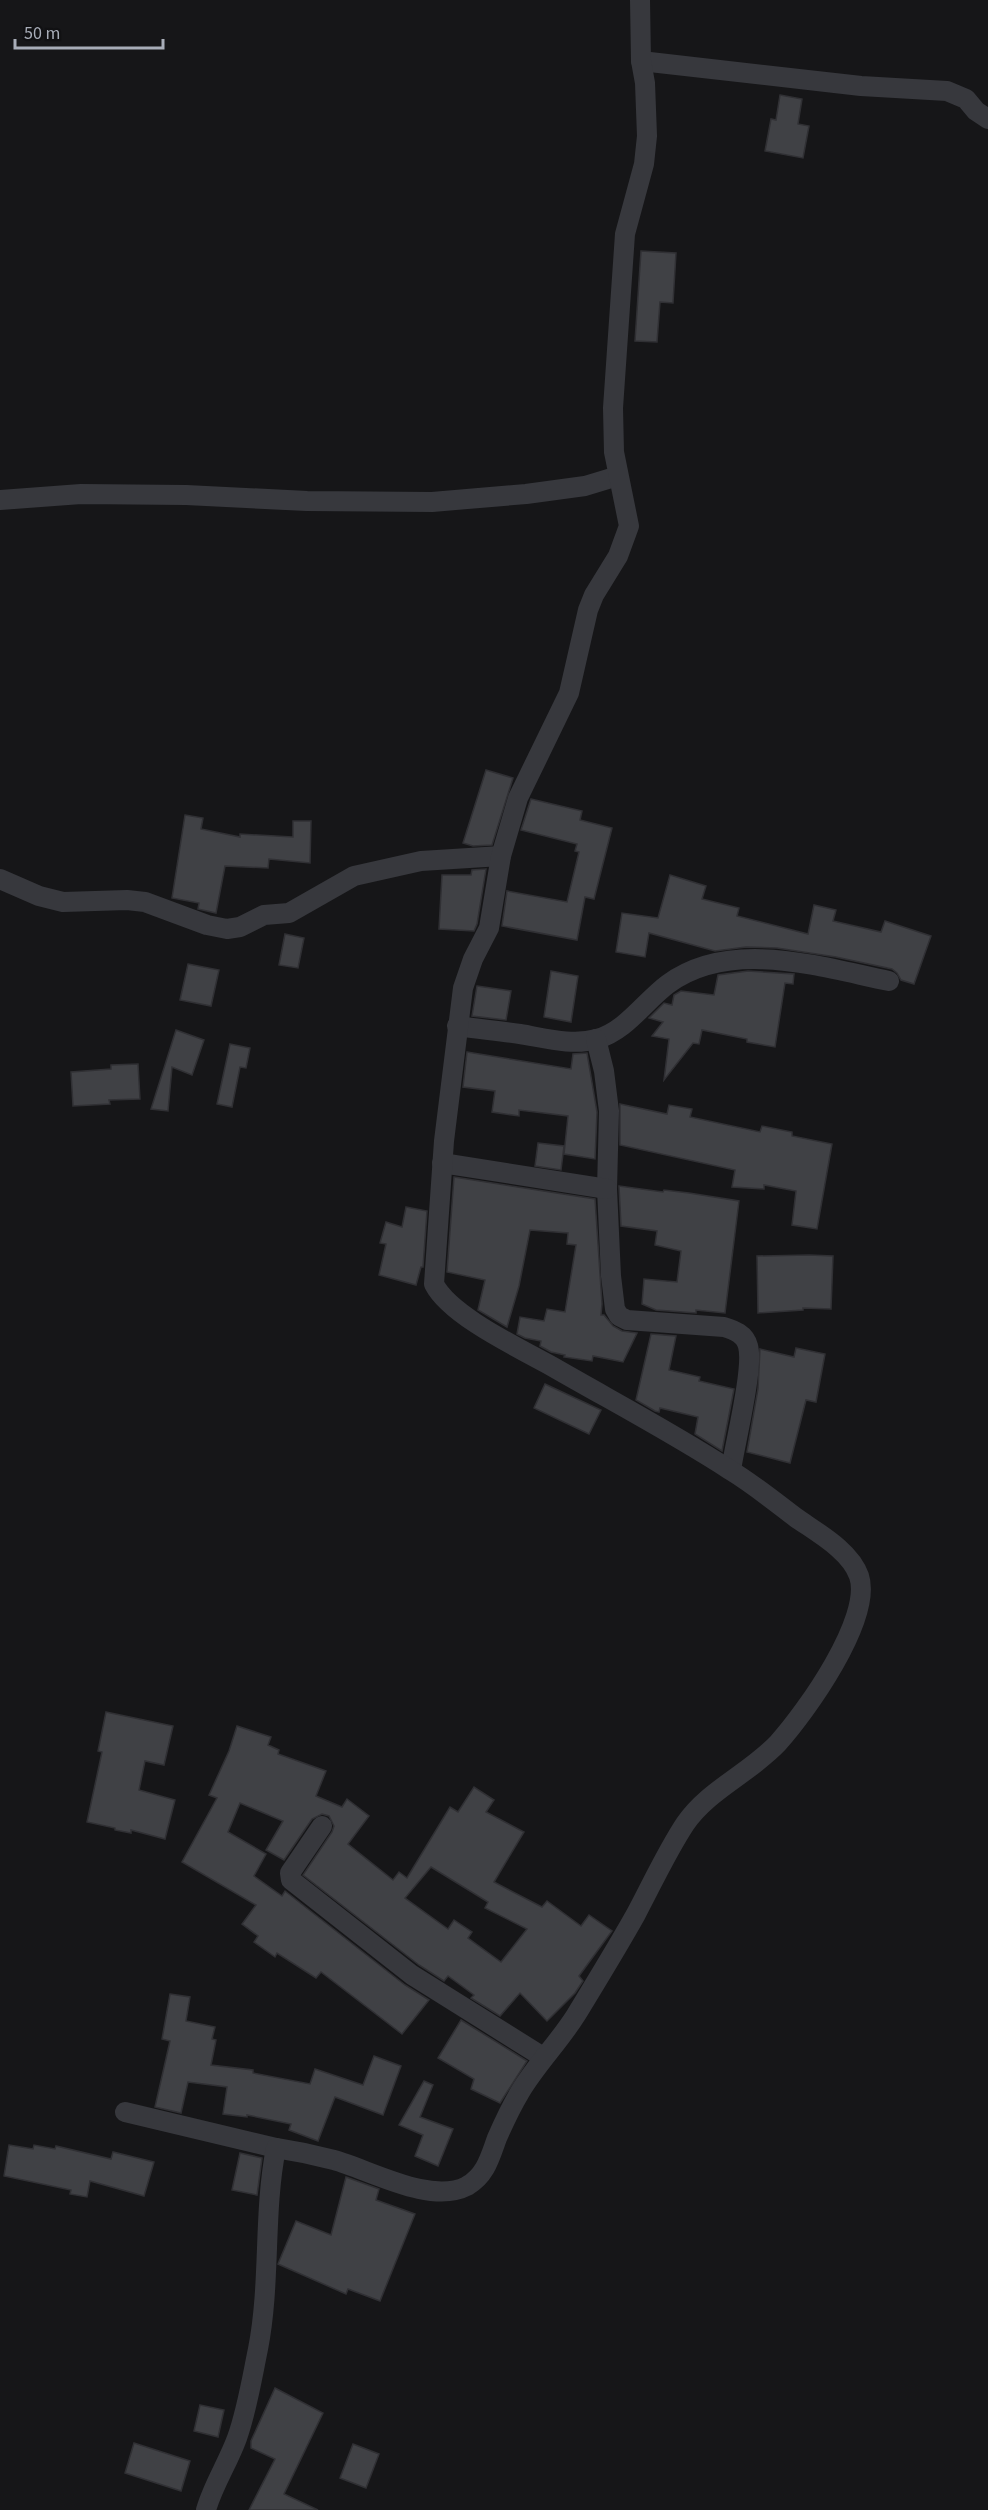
<svg xmlns="http://www.w3.org/2000/svg" width="988" height="2510" font-family="'Source Sans 3',sans-serif">
<style>
.building{fill:#404145;stroke:#303034;stroke-width:1.5;fill-rule:evenodd}
.lines{fill:none;stroke-linecap:round;stroke-linejoin:round}
.street{stroke:#37383d;stroke-width:20}
</style>
<rect width="100%" height="100%" fill="#161618"/>
<g class="building">
<polygon points="780,95 802,99 798,124 809,126 803,158 765,151 771,119 776,120"/>
<polygon points="641,251 676,253 673,303 660,302 657,342 635,341"/>
<polygon points="486,770 513,778 492,845 473,846 463,843"/>
<polygon points="531,799 582,811 580,820 612,828 594,899 585,897 577,940 502,926 507,891 567,902 579,852 575,851 577,844 521,830"/>
<polygon points="185,815 203,818 201,829 240,837 240,834 293,837 293,821 311,821 310,863 269,859 268,868 225,866 216,913 198,909 199,903 172,898"/>
<polygon points="486,869 477,924 474,931 439,929 442,875 471,875 472,870"/>
<polygon points="670,875 706,886 702,899 739,908 737,916 808,934 814,905 836,910 833,921 881,932 885,921 931,936 914,984 901,980 897,973 892,969 836,957 777,948 746,947 715,951 649,933 645,957 616,952 622,913 658,918"/>
<polygon points="285,934 304,938 298,968 279,965"/>
<polygon points="188,964 219,970 211,1006 180,1000"/>
<polygon points="551,971 578,976 571,1022 544,1017"/>
<polygon points="748,971 794,974 793,984 785,983 775,1047 747,1042 747,1039 702,1030 699,1044 693,1043 664,1080 669,1039 652,1036 663,1022 649,1018 664,1003 672,1005 674,995 681,991 714,995 718,975"/>
<polygon points="477,986 511,991 506,1020 472,1016"/>
<polygon points="176,1030 204,1040 192,1075 172,1067 168,1111 151,1109"/>
<polygon points="230,1044 250,1048 246,1068 240,1067 232,1107 217,1104"/>
<polygon points="467,1052 571,1069 573,1054 587,1053 597,1112 595,1159 564,1154 568,1116 519,1110 519,1116 492,1112 495,1091 463,1087"/>
<polygon points="138,1064 140,1099 109,1100 110,1104 73,1106 71,1072 111,1069 111,1065"/>
<polygon points="620,1104 667,1114 669,1105 692,1109 690,1117 760,1132 762,1126 792,1132 792,1136 832,1144 817,1229 792,1225 796,1191 764,1185 764,1189 732,1187 735,1170 620,1145"/>
<polygon points="538,1143 564,1146 561,1170 535,1166"/>
<polygon points="454,1177 595,1199 602,1304 601,1315 604,1315 613,1326 622,1331 637,1333 623,1362 593,1356 592,1361 564,1357 565,1355 551,1352 540,1346 541,1341 525,1338 517,1334 520,1317 544,1321 547,1309 565,1312 576,1245 567,1244 568,1233 530,1230 519,1286 507,1327 478,1310 485,1280 447,1272"/>
<polygon points="619,1186 663,1192 664,1190 689,1193 739,1201 725,1313 696,1310 696,1313 656,1310 642,1304 644,1279 677,1282 681,1251 655,1245 657,1231 621,1226"/>
<polygon points="406,1207 427,1211 423,1267 421,1267 416,1285 379,1275 386,1244 380,1243 386,1222 402,1227"/>
<polygon points="809,1255 833,1256 831,1309 803,1308 803,1310 758,1313 757,1256"/>
<polygon points="651,1334 676,1336 669,1370 700,1377 699,1381 734,1389 722,1451 695,1434 698,1417 660,1408 659,1412 655,1411 636,1400"/>
<polygon points="796,1348 825,1354 816,1402 806,1400 790,1463 747,1452 758,1389 760,1349 794,1357"/>
<polygon points="545,1384 601,1410 589,1434 534,1408"/>
<polygon points="106,1712 173,1726 164,1765 145,1761 139,1790 175,1800 165,1839 131,1830 131,1833 115,1830 115,1828 87,1822 102,1752 98,1751"/>
<path d="M237,1726L271,1737L268,1745L279,1750L278,1754L326,1771L316,1796L342,1807L347,1799L369,1816L348,1844L393,1880L399,1872L407,1878L450,1807L458,1812L474,1787L494,1800L486,1812L524,1832L494,1882L542,1907L547,1901L581,1926L589,1915L612,1931L579,1976L583,1981L575,1993L547,2021L520,1993L500,2016L471,1998L474,1995L448,1976L444,1981L419,1965L303,1875L332,1832L334,1826L329,1816L322,1814L312,1819L284,1860L266,1850L283,1821L240,1803L228,1832L266,1854L254,1876L282,1896L285,1891L405,1985L429,2000L402,2034L321,1972L316,1978L277,1953L275,1957L254,1942L258,1936L242,1924L256,1905L182,1862L217,1798L209,1795L229,1751ZM431,1867L488,1902L485,1908L527,1929L501,1962L468,1938L472,1932L454,1920L448,1929L405,1898Z"/>
<polygon points="170,1994 190,1997 186,2021 215,2027 212,2039 216,2040 211,2065 253,2070 253,2073 310,2084 315,2069 363,2085 374,2056 401,2066 383,2115 335,2097 318,2141 289,2130 291,2124 247,2115 247,2117 223,2114 227,2087 188,2082 181,2113 155,2107 170,2041 162,2039"/>
<polygon points="461,2020 527,2061 500,2103 471,2089 474,2079 438,2058"/>
<polygon points="424,2081 433,2085 420,2117 453,2129 438,2166 415,2156 423,2135 399,2125"/>
<polygon points="9,2145 33,2149 34,2145 55,2149 56,2146 111,2159 113,2152 154,2162 144,2196 90,2181 87,2197 70,2194 71,2190 4,2176"/>
<polygon points="240,2153 262,2158 257,2195 232,2190"/>
<polygon points="346,2177 379,2189 376,2200 415,2214 380,2301 348,2289 346,2294 278,2264 296,2221 331,2235"/>
<polygon points="275,2388 323,2413 284,2494 318,2510 249,2510 275,2459 251,2448 251,2441"/>
<polygon points="200,2405 224,2410 218,2437 194,2431"/>
<polygon points="134,2443 190,2461 181,2491 125,2473"/>
<polygon points="353,2444 379,2454 366,2488 340,2478"/>
</g>
<g class="lines">
<g class="street">
<polyline points="641,61 861,86 947,91 966,99 976,111 988,119"/>
<polyline points="0,500 81,494 186,495 307,501 432,502 526,494 585,486 618,476"/>
<polyline points="0,879 39,896 63,902 127,900 145,902 207,925 227,929 240,927 264,915 289,913 354,876 421,861 501,856"/>
<path d="M457,1026C478,1029 499,1031 520,1034C545,1038 572,1046 597,1039C626,1031 645,1001 668,984C731,938 820,967 889,981"/>
<path d="M596,1039L604,1071L609,1111L607,1189L611,1276L615,1309L619,1316L627,1320L724,1327C734,1330 745,1334 748,1346C754,1368 735,1443 731,1470"/>
<polyline points="442,1163 607,1189"/>
<polyline points="322,1826 290,1873 291,1880 412,1975 543,2057"/>
<polyline points="125,2112 276,2148"/>
<path d="M206,2510C213,2485 228,2463 237,2438C247,2410 252,2378 258,2349C271,2282 263,2214 276,2148C296,2151 315,2155 334,2160C370,2170 431,2205 467,2186C486,2175 490,2157 497,2138C504,2122 511,2107 520,2092C536,2065 559,2042 576,2015C596,1982 617,1948 636,1914C652,1884 666,1853 685,1824C708,1790 750,1773 778,1743C806,1712 873,1618 859,1576C850,1550 816,1532 795,1517C774,1501 753,1484 730,1470C673,1433 612,1401 553,1367C521,1349 450,1316 434,1284L444,1141L463,988L473,959L489,928L501,856L518,798L569,693L588,610L594,595L618,556L629,526L614,452L613,408L625,234L644,164L647,136L645,83L641,61L640,0"/>
</g>
</g>
<path d="M15 39v9h148v-9" fill="none" stroke="#a8adb8" stroke-width="3"/>
<text x="24" y="39" font-size="18" fill="#a8adb8" stroke="#111113" stroke-width="4.5" paint-order="stroke">50 m</text>
</svg>
